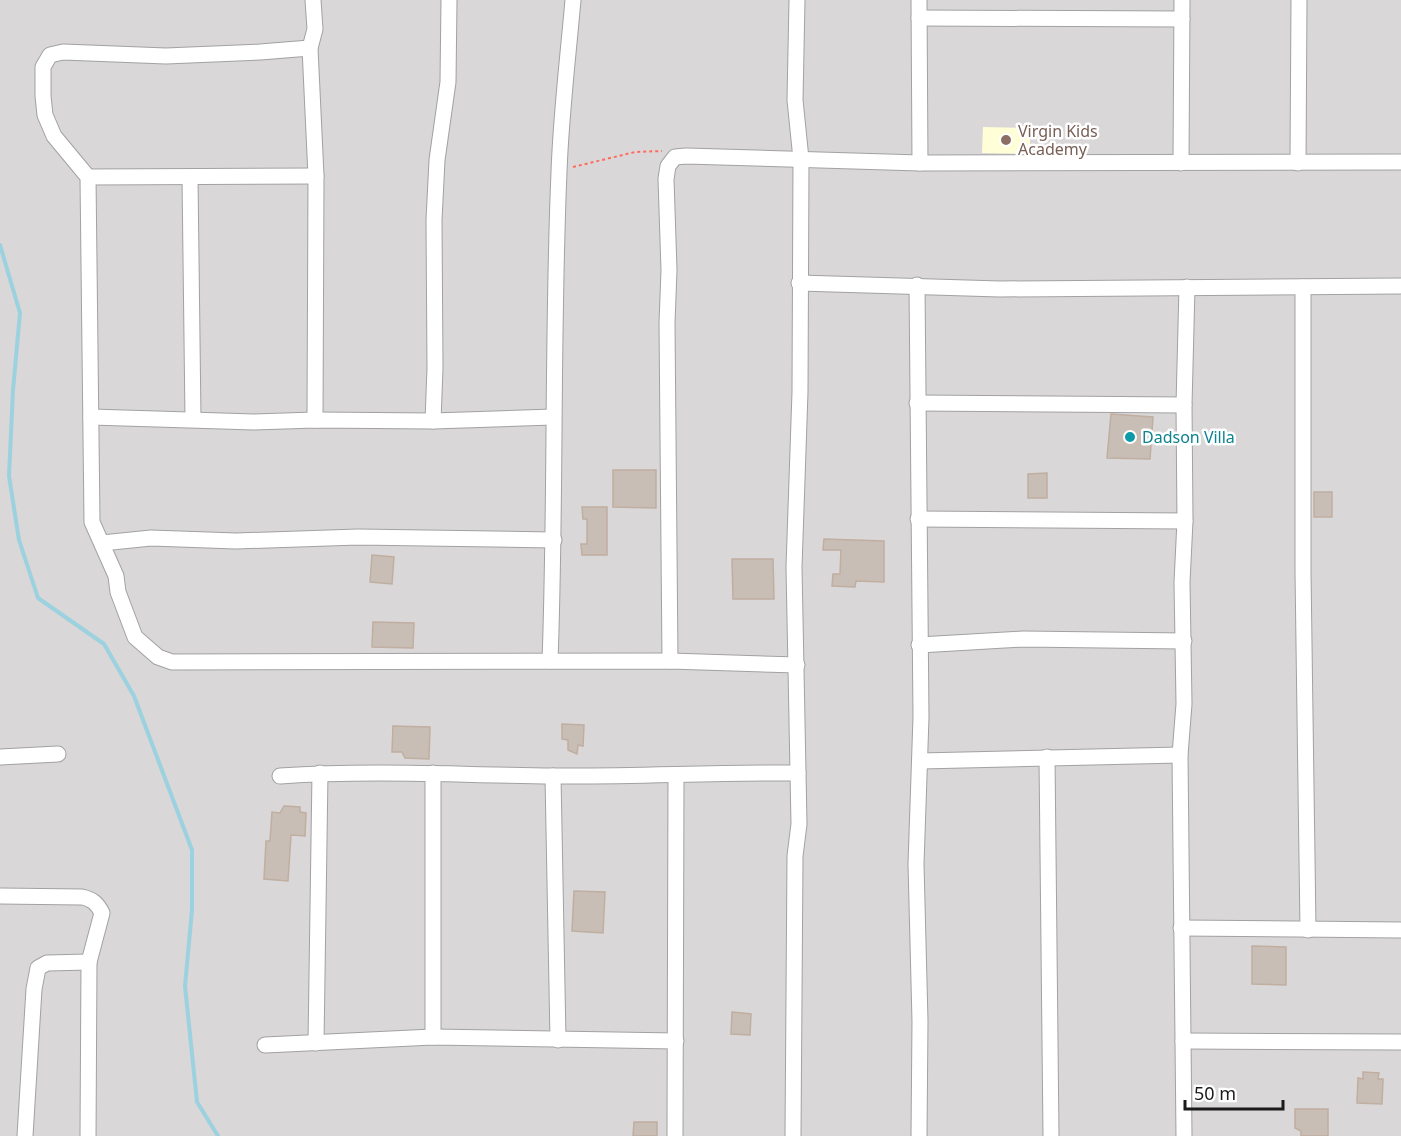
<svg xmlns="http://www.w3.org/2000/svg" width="1401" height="1136" font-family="'Noto Sans',sans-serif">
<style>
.residential{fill:#d9d7d7}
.education{fill:#fffed6}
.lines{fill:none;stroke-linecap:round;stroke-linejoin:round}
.stream{stroke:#9cd1df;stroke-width:4}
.building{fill:#c9beb5;stroke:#c0aea1;stroke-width:1.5}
.minor-casing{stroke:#a2a2a2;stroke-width:17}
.path{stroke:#ff6c5e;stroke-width:2;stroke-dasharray:3 3;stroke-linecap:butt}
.minor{stroke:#fff;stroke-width:15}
.education-dot{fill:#8d6e63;stroke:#fff;stroke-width:2}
.culture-dot{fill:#0f9aa8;stroke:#fff;stroke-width:2}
.labels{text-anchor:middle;stroke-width:5;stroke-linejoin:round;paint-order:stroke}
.education-label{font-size:16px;fill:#785e54;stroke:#fff;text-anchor:start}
.culture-label{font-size:16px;fill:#0d838f;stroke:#fff;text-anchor:start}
</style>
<rect width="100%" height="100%" fill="#ede8df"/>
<rect class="residential" x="0" y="0" width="1401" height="1136"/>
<polygon class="education" points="983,127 1029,128 1031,154 982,153"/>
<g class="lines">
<polyline class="stream" points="0,245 20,313 13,390 9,476 19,540 38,598 104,644 134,696 192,850 192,910 185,986 197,1102 218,1136"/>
</g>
<g class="building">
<polygon points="1111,414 1153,417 1150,459 1107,458"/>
<polygon points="613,470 656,470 656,508 613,507"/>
<polygon points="1047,473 1047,498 1028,498 1028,474"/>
<rect x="1314" y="492" width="18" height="25"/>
<polygon points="582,507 607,507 607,555 582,555 581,544 587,544 587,519 583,519"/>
<polygon points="824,539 884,541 884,582 856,581 855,587 832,586 833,574 840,574 841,550 823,550"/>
<polygon points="372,555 394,557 392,584 370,582"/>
<polygon points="732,559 773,559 774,599 733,599"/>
<polygon points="373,622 414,623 413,648 372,647"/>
<polygon points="562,724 584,725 583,746 578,745 577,754 568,750 568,740 562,739"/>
<polygon points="393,726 430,727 429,759 405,758 402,752 392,752"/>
<polygon points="284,806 300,807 300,812 306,813 305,836 291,835 288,881 264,879 266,841 270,841 272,812 280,813"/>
<polygon points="574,891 605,892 603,933 572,931"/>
<polygon points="1252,946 1286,947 1286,985 1252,984"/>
<polygon points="732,1012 751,1014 750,1035 731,1034"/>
<polygon points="1363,1072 1379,1073 1378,1079 1383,1079 1382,1104 1357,1103 1358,1078 1363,1079"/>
<polygon points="1295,1109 1328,1109 1328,1136 1301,1136 1301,1131 1295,1128"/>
<polygon points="634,1122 657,1122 657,1136 633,1136"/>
</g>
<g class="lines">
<g class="minor-casing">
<g id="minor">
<polyline points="313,0 315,29 310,48 316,176 315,420"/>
<polyline points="919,0 920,163"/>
<polyline points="919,18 1182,19"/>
<polyline points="310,48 260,52 166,56 63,52 50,55 43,67 43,96 45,115 54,136 88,177 92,522 116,576 118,592 135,637 158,657 172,662 670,661 797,665"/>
<polyline points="1181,163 1182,0"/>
<polyline points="1298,163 1299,0"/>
<polyline points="88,177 316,176"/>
<polyline points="190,177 193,419"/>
<polyline points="799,283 1000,289 1401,286"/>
<polyline points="917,285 921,717 916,864 920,1021 919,1136"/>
<polyline points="1303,287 1303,572 1308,930"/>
<polyline points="917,403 1184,405"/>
<polyline points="91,417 254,422 315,420 433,421 553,417"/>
<polyline points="433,421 435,368 434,220 437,160 448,82 449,0"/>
<polyline points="918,519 1185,521"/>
<polyline points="102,543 151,538 236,541 358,537 554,540"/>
<polyline points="919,645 1023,639 1184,641"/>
<path d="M550,661C556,498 552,335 559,172C561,114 568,57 573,0"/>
<polyline points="670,661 667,323 669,270 666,179 668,166 675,157 686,156 920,163 1401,162"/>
<polyline points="0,757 58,754"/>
<polyline points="1047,757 1051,1136"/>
<polyline points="920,761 1180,755"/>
<polyline points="433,773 433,1037"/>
<path d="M280,776C371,770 462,775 553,776C634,777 716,772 798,773"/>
<polyline points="553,776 558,1040"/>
<path d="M0,896L82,897C92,899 97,903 102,913L89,962"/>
<polyline points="1181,928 1401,930"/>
<polyline points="1183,1041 1401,1042"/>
<polyline points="316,1043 320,773"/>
<polyline points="265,1045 433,1037 676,1041"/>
<polyline points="25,1136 34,989 38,968 47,963 89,962 88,1136"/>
<polyline points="675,1136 676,775"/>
<polyline points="793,1136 795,856 799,824 794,567 800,392 801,159 795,100 797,0"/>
<polyline points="1184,1136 1180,755 1184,704 1182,582 1185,521 1184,405 1187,287"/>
</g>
</g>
<polyline class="path" points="573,167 635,152 662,151"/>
<use href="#minor" class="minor"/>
</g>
<circle class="education-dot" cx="1006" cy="140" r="6"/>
<circle class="culture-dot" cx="1130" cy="437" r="6"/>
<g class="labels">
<g class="education-label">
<text x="1018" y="137">Virgin Kids<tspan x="1018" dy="18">Academy</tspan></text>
</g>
<g class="culture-label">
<text x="1142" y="443">Dadson Villa</text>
</g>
</g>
<path d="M1185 1100v9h98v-9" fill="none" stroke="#1b1b1b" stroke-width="3"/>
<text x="1194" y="1100" font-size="18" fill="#1b1b1b" stroke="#ffffff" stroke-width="4.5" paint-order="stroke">50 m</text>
</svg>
